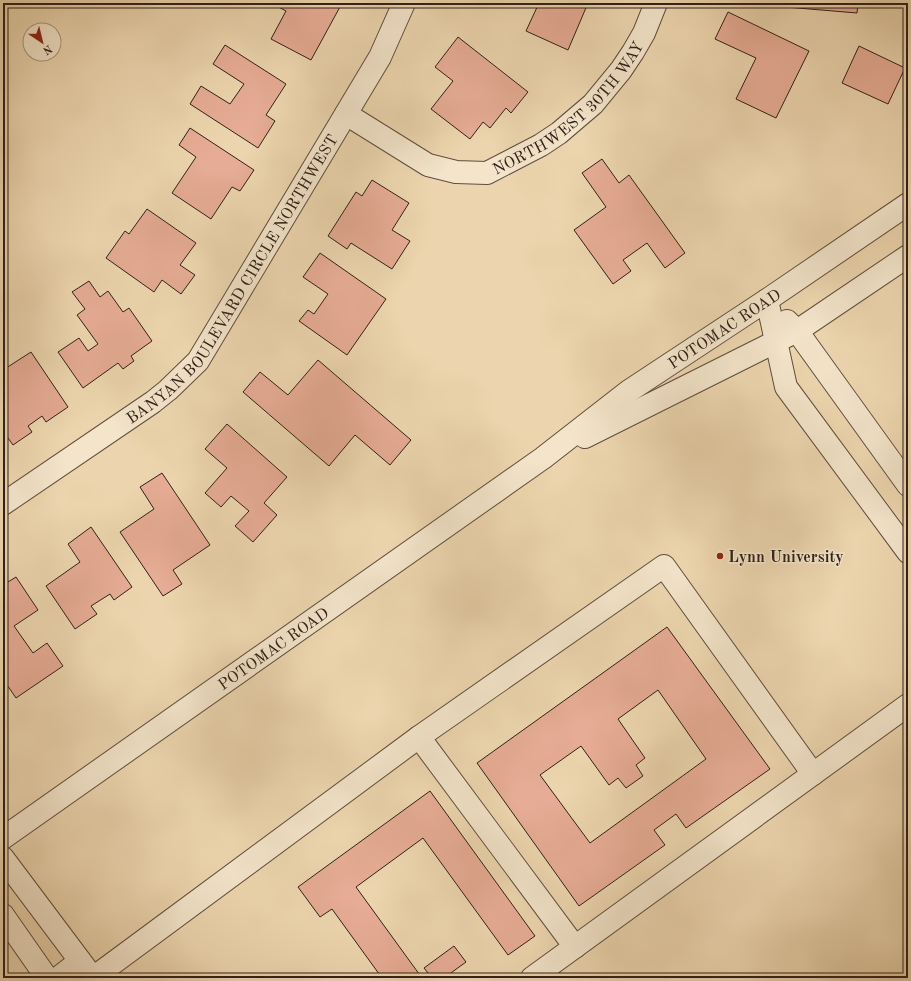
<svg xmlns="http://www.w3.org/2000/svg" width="911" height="981" font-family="'Old Standard TT',serif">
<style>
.building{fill:#e6ac95;stroke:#312018;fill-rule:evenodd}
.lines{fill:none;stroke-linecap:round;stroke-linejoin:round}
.minor-casing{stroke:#604d3e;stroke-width:24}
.minor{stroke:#f3e4ca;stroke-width:22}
.poi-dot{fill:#8f2418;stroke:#f3e4ca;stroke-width:1.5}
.labels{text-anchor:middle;stroke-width:3;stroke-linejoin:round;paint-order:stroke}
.street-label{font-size:16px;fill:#312018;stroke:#f3e4ca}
.poi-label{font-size:16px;font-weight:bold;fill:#312018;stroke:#f3e4ca;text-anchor:start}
</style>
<rect width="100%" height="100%" fill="#ecd5ae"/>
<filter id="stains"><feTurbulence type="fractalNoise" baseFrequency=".005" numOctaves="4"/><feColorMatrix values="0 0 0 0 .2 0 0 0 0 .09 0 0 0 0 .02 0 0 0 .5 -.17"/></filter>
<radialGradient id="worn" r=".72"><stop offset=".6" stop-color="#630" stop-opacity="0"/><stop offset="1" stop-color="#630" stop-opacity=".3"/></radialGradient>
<g class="building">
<polygon points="271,3 337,3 341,5 311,60 271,39 286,11"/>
<polygon points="539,3 588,3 568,50 526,31"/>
<polygon points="738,3 858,3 857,13"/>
<polygon points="728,12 809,51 776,118 736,99 756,58 715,39"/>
<polygon points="458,37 528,92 511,113 506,108 490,128 483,122 470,139 431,109 453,81 435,67"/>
<polygon points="225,45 286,84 266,115 275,121 258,148 190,104 201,86 230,104 244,84 213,64"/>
<polygon points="859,46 905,68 888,104 842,83"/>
<polygon points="190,128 254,170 240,191 232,187 211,219 172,193 196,157 179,145"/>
<polygon points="602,159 619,183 629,175 685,253 665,268 647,243 623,260 631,271 613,284 574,230 606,207 582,173"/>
<polygon points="372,180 409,203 392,230 410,241 392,269 351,243 347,249 328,236 356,192 362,196"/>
<polygon points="147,209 196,243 180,265 195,275 181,294 162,280 154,292 106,258 125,231 129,234"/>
<polygon points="320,253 386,299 347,355 299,321 308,310 314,314 328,294 303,277"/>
<polygon points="89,281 100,297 108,291 123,312 129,308 152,341 131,356 134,361 123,369 118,363 83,388 58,352 79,338 88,351 98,344 77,315 85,309 72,292"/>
<polygon points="31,352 68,407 46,422 42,416 28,426 32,432 13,445 3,431 3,370"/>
<polygon points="318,360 411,440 390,465 355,435 329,466 243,392 260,372 288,395"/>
<polygon points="227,424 287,477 264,503 277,515 253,542 235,526 249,511 231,496 221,507 205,493 227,468 205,449"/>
<polygon points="162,473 210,545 173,570 182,584 163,596 120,532 154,509 140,487"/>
<polygon points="91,527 132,587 114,600 110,594 91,606 97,614 75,629 46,586 80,562 68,544"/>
<polygon points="16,577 38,610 14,626 33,653 47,643 63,666 16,698 3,679 3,585"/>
<path d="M667,627L770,769L686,828L676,814L654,830L665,845L579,906L477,763ZM658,690L706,759L590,843L540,775L581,746L609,785L618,778L626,788L643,776L636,765L645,758L618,719Z"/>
<polygon points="430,791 535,936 508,955 423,838 356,887 422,978 382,978 332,909 320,917 298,887"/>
<polygon points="454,946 466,962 444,978 432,978 424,968"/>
</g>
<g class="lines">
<g class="minor-casing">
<g id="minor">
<path id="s1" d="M346,114L428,165L456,172L487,173L541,145L559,133L593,104L621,70L633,52L644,33L656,3"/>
<polyline points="767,300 786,387 908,552"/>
<polyline points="787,321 797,331 908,485"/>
<polyline points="585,437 797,331 908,256"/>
<path id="s2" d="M3,504L153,402L168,390L198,361L380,57L404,3"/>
<polyline points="419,737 575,947"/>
<path id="s3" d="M3,838L543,458L629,391L767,300L908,204"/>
<polyline points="3,858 93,978 419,737 664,566 813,774"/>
<polyline points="3,915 47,978"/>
<polyline points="58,978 80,961"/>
<polyline points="532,978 908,705"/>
</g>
</g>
<use href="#minor" class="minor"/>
</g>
<circle class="poi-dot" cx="720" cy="556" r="4"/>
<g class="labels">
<g class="street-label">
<text dy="6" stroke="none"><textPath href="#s1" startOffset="262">NORTHWEST 30TH WAY</textPath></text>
<text dy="6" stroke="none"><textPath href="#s2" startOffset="328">BANYAN BOULEVARD CIRCLE NORTHWEST</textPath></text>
<text dy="6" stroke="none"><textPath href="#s3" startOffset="883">POTOMAC ROAD</textPath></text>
<text dy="6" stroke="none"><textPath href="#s3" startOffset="330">POTOMAC ROAD</textPath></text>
</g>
<g class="poi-label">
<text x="728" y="562">Lynn University</text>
</g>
</g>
<rect width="911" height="981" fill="none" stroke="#ecd5ae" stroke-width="16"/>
<rect x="4" y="4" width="903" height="973" fill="none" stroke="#312018" stroke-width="2"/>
<rect x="8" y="8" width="895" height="965" fill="none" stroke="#312018"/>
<g transform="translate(42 42) rotate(145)"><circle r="19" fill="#f3e4ca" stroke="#a59683"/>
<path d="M0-3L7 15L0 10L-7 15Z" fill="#8f2418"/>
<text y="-6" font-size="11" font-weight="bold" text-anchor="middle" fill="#312018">N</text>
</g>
<rect width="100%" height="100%" filter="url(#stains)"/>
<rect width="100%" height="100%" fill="url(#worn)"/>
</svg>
